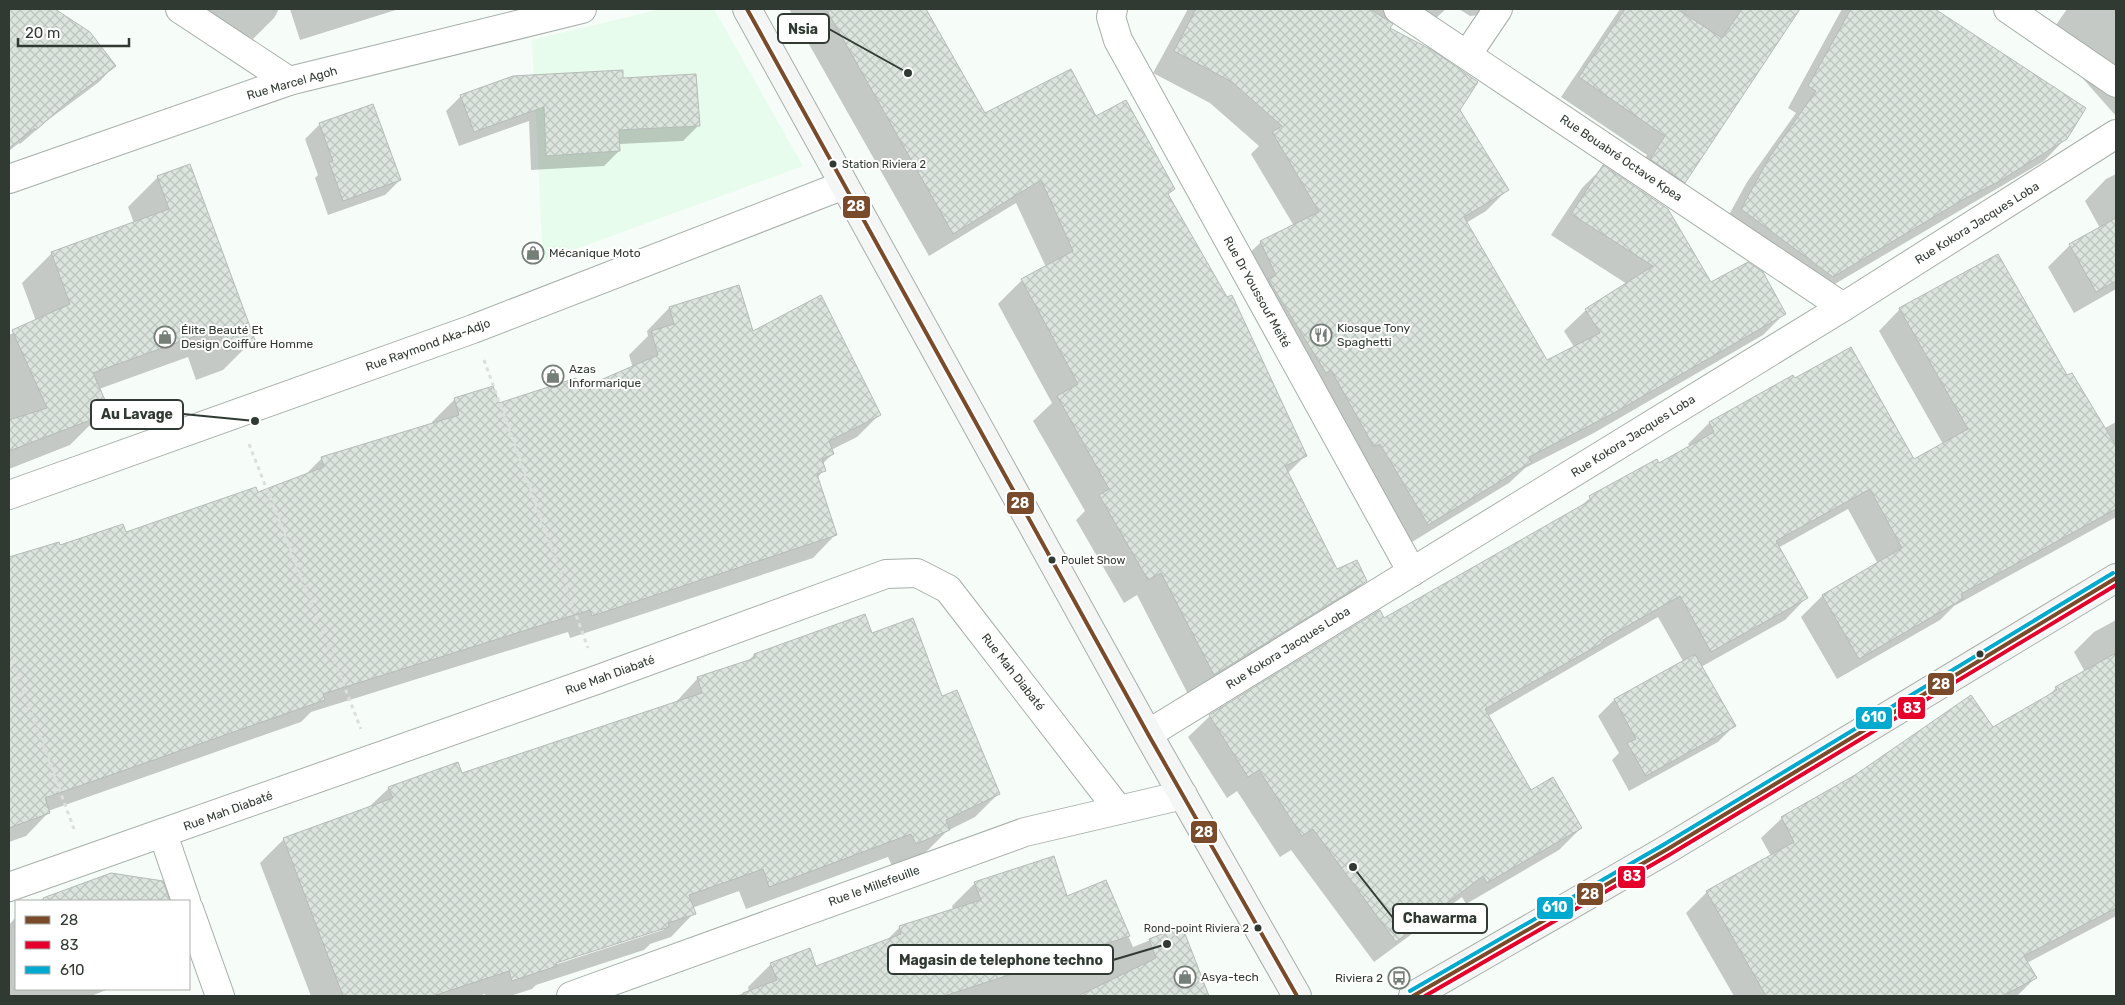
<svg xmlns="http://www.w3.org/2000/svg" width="2125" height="1005" font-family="Rubik,sans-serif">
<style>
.built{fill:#e7fcec}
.shadow{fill:#0003;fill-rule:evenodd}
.building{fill:url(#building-cross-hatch);stroke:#b5bcb7}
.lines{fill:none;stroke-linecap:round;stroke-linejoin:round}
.street-casing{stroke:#a7aea9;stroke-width:30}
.secondary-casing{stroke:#a7aea9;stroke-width:30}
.path{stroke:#dcdfdd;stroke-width:3;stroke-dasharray:4 4;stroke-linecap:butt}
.street{stroke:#fefffe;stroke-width:28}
.secondary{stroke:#f3f6f4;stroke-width:28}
.bus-1-casing{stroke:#fff;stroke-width:8}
.bus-2-casing{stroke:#fff;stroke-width:8}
.bus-3-casing{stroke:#fff;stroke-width:8}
.bus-1{stroke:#7a4b2a;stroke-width:4}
.bus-2{stroke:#e4002b;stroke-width:4}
.bus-3{stroke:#00a9ce;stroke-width:4}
.bus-dot{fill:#303a32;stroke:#fff;stroke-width:2}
.labels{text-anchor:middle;stroke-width:4;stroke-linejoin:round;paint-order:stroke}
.bus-label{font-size:11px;fill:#303a32;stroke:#fff;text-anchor:start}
.street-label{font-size:12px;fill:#303a32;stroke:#fff}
.poi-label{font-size:12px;fill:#303a32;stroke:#fff;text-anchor:start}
.leader{fill:none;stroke:#303a32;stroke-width:2}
.callout-dot{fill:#303a32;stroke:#fff;stroke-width:2}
.callout{fill:#fff;stroke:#303a32;stroke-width:2}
.callout-label{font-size:14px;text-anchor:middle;font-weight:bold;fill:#303a32}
.line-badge{stroke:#fff;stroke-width:2}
.badge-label{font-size:14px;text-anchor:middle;font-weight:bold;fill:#fff}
</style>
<defs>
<pattern id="building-cross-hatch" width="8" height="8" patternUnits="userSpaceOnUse" patternTransform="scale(1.25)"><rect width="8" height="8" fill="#dce4de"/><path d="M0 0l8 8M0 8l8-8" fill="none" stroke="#bdc4bf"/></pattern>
</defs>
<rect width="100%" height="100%" fill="#f6fcf7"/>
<polygon class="built" points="661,9 714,9 803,166 543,261 532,40"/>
<g class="shadow">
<polygon points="9,9 53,9 88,32 114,66 99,82 48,120 20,144 19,143 9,151"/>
<polygon points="201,9 279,9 274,18 253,39"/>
<polygon points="290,9 399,9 300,40"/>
<polygon points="789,9 924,9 985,114 1095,118 1173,189 1167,195 1305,456 1288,473 1337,571 1365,581 1341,605 1190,698 1137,595 1124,603 1076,520 1085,511 1033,421 1052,403 998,304 1022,280 1046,267 1016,203 929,256"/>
<polygon points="1188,9 1397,9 1386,20 1387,28 1458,110 1507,190 1486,211 1466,223 1547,361 1574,347 1564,331 1586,310 1627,284 1551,235 1582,188 1603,167 1710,284 1785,313 1763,335 1592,434 1525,468 1509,483 1407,545 1239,263 1261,242 1294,226 1251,154 1259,146 1210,103 1153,73"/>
<polygon points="1422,9 1446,9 1436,18"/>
<polygon points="1459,9 1485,9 1479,15 1470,16"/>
<polygon points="1620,9 1799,9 1684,182 1665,201 1632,179 1647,155 1561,97"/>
<polygon points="1842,9 1934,9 2085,109 2066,138 2044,161 1811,298 1720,231 1747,182 1796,113 1788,108"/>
<polygon points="2067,9 2116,9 2116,116 2047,38"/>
<polygon points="622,79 698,126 683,141 619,144 619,151 604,166 531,170 529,121 459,146 446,111 461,96"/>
<polygon points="320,124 400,180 385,195 328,215 315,178 318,175 305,139"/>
<polygon points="2116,174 2116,289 2074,313 2048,267 2070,245 2100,228 2085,201 2106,179"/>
<polygon points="158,177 253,340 223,370 196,380 188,357 99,389 107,408 70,445 9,469 9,335 36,321 22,283 52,253 134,223 128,207"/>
<polygon points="738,287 752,332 880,414 857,437 831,450 833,454 822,464 824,470 817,478 835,535 813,558 570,638 568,632 311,712 301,722 48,811 48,813 26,836 9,842 9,558 58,543 60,546 125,534 257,494 304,476 321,459 433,425 432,422 455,399 498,405 579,391 633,368 629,355 648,336 647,331 669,308"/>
<polygon points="1900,309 2067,377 2105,428 2116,422 2116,517 1954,606 1940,620 1837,679 1801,617 1822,596 1878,564 1848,509 1778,548 1806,598 1785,620 1701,667 1734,726 1718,742 1629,791 1612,760 1619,753 1598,716 1614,700 1683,661 1658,617 1488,716 1530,792 1581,828 1559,850 1466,904 1462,897 1374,962 1291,850 1280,857 1237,791 1227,798 1188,737 1210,716 1579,508 1590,498 1690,447 1688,444 1709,423 1792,376 1914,461 1943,444 1879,331"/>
<polygon points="2116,620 2116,916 2027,963 2035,978 2017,996 1734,996 1686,913 1707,892 1771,856 1761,838 1782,818 1992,728 2047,697 2056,688 2085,672 2074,652 2094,632"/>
<path d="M871,634L941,698L999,793L975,817L947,831L925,853L892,866L888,857L746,909L739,891L692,908L694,913L671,937L650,944L644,950L536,985L532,989L510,996H486L485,994L478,996H311L260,863L284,839L368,808L389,788L461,775L675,703L698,678L748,661L754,655ZM667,926L663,930L551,966L550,964Z"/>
<polygon points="112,874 137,878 149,901 38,901"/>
<polygon points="1105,881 1133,947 1181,928 1208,996 736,996 749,991 748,987 771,964 815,967 885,942 899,928 953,910 952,906 975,883 1066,898"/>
<polygon points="16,917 16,989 109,989 91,996 9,996 9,925"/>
</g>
<g class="building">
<polygon points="9,9 55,9 90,32 116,66 65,104 36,130 35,128 9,148"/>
<polygon points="826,9 926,9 985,113 1071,69 1096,116 1126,100 1175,189 1168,194 1227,297 1232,295 1307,456 1285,466 1337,569 1357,560 1367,581 1214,675 1161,573 1148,580 1099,495 1109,489 1057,396 1078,384 1021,279 1073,251 1041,180 953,234"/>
<polygon points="1196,9 1370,9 1393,24 1390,28 1432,50 1478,82 1460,110 1509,190 1464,217 1547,360 1600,333 1585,309 1653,266 1571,214 1603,165 1668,209 1711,282 1748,262 1763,272 1786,314 1614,413 1529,457 1532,462 1428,525 1380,444 1374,447 1331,370 1326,373 1268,279 1276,275 1260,241 1319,212 1272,132 1282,126 1232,82 1174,51"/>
<polygon points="1625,9 1677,9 1722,38 1742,9 1800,9 1685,183 1650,159 1665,136 1579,77"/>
<polygon points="1851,9 1935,9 2086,108 2067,139 1998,182 1964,199 1833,277 1741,209 1769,158 1816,91 1808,86"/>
<polygon points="623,70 623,78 696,74 700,126 619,130 620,151 546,156 544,107 474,132 460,95 513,76"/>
<polygon points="373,104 401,180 343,201 329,162 333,161 319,123"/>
<polygon points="190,164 255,340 226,351 218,328 93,373 109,409 100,413 101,416 9,451 9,420 47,408 12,330 70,304 51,252 169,209 157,176"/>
<polygon points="2116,218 2116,281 2096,292 2069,244"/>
<polygon points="1998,254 2067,375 2072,373 2116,446 2116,509 1961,594 1963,599 1859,659 1822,595 1902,548 1870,489 1776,541 1808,598 1711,652 1680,596 1603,640 1604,642 1485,709 1531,790 1553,777 1582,828 1487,883 1483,876 1396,942 1313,829 1302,836 1259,770 1248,777 1209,715 1380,610 1384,618 1591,500 1589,496 1657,459 1659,463 1714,432 1709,422 1793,375 1795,378 1851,347 1914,459 1968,429 1899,308"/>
<polygon points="739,285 753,331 821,295 881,415 829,441 834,454 822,459 826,471 817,474 837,535 592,616 590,610 323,694 325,700 45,798 50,813 9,828 9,557 59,542 60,545 123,524 126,532 256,487 258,492 324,467 321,457 459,415 454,398 493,386 499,403 576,378 580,389 658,355 651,331 674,324 669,307"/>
<polygon points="865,614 872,633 913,618 942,696 957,690 1000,794 946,820 950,830 916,844 911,834 769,887 763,869 689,895 696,914 668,923 669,927 556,963 557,966 512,981 509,971 433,996 343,996 283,838 393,798 388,787 458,762 462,773 702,693 697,677 755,658 754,654"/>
<polygon points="2116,653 2116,908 2024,956 2037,978 2002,996 1766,996 1706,891 1794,842 1781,817 1855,775 1971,695 1993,727 2057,690 2055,687"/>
<polygon points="1695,654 1736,726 1646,776 1627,743 1636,739 1614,699"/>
<polygon points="1054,856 1067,896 1106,880 1130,936 944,996 743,996 743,993 777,980 770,963 810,948 816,966 901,934 899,926 981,900 974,882"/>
<polygon points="111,873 163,881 170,901 44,901 43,898"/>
<polygon points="1182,926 1209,996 1078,996 1156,958 1149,939"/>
</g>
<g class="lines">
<g class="street-casing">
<g id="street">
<polyline points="180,9 289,81"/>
<polyline points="1113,9 1111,17 1118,40 1412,572"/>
<polyline points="1398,9 1843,307"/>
<polyline points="2008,9 2116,83"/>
<polyline points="1467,55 1498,9"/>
<polyline points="9,179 289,81 582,9"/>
<polyline points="9,495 473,329 844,185"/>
<polyline points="1148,734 1843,307 2116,134"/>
<polyline points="163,834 186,901"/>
<polyline points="9,887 599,679 886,574 917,573 948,589 1118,809"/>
<polyline points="189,909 220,996"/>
<polyline points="571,996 1025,832 1183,795"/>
</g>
</g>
<g class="secondary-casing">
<g id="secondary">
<polyline points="747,9 1148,734 1297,996"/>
<polyline points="1413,996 1666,850 2116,578"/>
</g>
</g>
<g class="path">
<polyline points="484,360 588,648"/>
<polyline points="249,444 361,729"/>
<polyline points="9,653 74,829"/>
</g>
<use href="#street" class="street"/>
<use href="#secondary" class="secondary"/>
<g class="bus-1-casing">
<g id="bus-1">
<polyline points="747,9 1148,734 1297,996"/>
<polyline points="1413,996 1666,850 2116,578"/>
</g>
</g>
<g class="bus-2-casing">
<polyline id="bus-2" points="1425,996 1669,855 2116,585"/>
</g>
<g class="bus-3-casing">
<polyline id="bus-3" points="1410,991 1663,845 2113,573"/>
</g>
<use href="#bus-1" class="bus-1"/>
<use href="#bus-2" class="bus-2"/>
<use href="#bus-3" class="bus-3"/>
</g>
<defs>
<g id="shop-ring" transform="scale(1.125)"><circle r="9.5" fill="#fff" stroke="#757e77" stroke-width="1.5"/><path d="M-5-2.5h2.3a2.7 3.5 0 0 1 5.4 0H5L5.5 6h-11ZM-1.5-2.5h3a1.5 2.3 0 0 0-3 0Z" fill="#757e77"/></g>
<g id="restaurant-ring" transform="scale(1.125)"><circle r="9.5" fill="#fff" stroke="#757e77" stroke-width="1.5"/><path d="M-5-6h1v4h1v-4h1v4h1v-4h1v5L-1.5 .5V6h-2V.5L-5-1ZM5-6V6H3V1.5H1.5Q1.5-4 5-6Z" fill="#757e77"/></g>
<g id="bus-ring" transform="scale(1.125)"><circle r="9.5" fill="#fff" stroke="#757e77" stroke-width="1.5"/><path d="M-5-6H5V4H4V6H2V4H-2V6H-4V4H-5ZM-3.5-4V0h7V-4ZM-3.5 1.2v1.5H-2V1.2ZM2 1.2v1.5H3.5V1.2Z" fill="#757e77"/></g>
</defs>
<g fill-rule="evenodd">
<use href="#shop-ring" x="533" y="253"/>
<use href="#restaurant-ring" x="1321" y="335"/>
<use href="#shop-ring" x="165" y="337"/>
<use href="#shop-ring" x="553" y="376"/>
<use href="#shop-ring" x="1185" y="977"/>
<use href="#bus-ring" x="1399" y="978"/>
</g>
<g class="bus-dot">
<circle cx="833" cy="164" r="4.5"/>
<circle cx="1052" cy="560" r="4.5"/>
<circle cx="1980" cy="654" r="4.5"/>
<circle cx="1258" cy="928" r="4.5"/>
</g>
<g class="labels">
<g class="bus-label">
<text x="842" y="168">Station Riviera 2</text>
<text x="1061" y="564">Poulet Show</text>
<text x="1249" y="932" text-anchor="end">Rond-point Riviera 2</text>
</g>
<g class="street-label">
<text transform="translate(292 83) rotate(-16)" y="4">Rue Marcel Agoh</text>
<text transform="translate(1621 158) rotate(34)" y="4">Rue Bouabré Octave Kpea</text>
<text transform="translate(1977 223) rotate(-32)" y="4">Rue Kokora Jacques Loba</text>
<text transform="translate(1257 292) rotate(61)" y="4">Rue Dr Youssouf Meïté</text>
<text transform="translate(428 345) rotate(-20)" y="4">Rue Raymond Aka-Adjo</text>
<text transform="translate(1633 436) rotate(-32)" y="4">Rue Kokora Jacques Loba</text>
<text transform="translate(1288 648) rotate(-32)" y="4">Rue Kokora Jacques Loba</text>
<text transform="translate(1013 672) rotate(52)" y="4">Rue Mah Diabaté</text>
<text transform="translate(610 675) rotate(-20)" y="4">Rue Mah Diabaté</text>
<text transform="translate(228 811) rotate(-20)" y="4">Rue Mah Diabaté</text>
<text transform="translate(874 886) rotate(-20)" y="4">Rue le Millefeuille</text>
</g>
<g class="poi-label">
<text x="549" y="257">Mécanique Moto</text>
<text x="1337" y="332">Kiosque Tony<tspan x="1337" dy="14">Spaghetti</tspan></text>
<text x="181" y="334">Élite Beauté Et<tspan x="181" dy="14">Design Coiffure Homme</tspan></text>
<text x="569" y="373">Azas<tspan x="569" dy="14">Informarique</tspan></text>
<text x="1201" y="981">Asya-tech</text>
<text x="1383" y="982" text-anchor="end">Riviera 2</text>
</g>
</g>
<path class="leader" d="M908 73L829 29M255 421L183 414M1353 867L1393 918M1167 944L1113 960"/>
<g class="callout-dot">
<circle cx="908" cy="73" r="5"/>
<circle cx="255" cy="421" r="5"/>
<circle cx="1353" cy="867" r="5"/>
<circle cx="1167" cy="944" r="5"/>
</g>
<g class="callout">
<rect x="778" y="14" width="51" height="29" rx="5"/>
<rect x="91" y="400" width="92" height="29" rx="5"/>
<rect x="1393" y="904" width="94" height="29" rx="5"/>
<rect x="888" y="945" width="225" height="29" rx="5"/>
</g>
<g class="callout-label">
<text x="803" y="34">Nsia</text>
<text x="137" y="419">Au Lavage</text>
<text x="1440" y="923">Chawarma</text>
<text x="1001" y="965">Magasin de telephone techno</text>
</g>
<g class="line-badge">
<rect x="842" y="195" width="29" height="24" rx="5" fill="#7a4b2a"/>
<rect x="1006" y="491" width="29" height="24" rx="5" fill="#7a4b2a"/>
<rect x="1927" y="672" width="28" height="24" rx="5" fill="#7a4b2a"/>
<rect x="1897" y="696" width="29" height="24" rx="5" fill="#e4002b"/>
<rect x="1855" y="706" width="38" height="24" rx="5" fill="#00a9ce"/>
<rect x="1190" y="820" width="28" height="24" rx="5" fill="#7a4b2a"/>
<rect x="1617" y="865" width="29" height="24" rx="5" fill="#e4002b"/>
<rect x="1576" y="882" width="28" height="24" rx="5" fill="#7a4b2a"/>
<rect x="1536" y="896" width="38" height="24" rx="5" fill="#00a9ce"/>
</g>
<g class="badge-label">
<text x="856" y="211">28</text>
<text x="1020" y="508">28</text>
<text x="1941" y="689">28</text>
<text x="1912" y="713">83</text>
<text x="1874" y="722">610</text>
<text x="1204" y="837">28</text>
<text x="1632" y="881">83</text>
<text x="1590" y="899">28</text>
<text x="1555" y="912">610</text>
</g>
<rect width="2125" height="1005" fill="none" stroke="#303a32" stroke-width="20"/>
<rect x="15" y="900" width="175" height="90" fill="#ffffff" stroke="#acb0ad"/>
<rect x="25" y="916" width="25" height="8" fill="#7a4b2a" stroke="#acb0ad"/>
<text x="60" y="925" font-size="15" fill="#303a32">28</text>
<rect x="25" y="941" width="25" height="8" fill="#e4002b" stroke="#acb0ad"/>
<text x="60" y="950" font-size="15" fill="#303a32">83</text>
<rect x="25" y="966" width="25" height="8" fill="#00a9ce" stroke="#acb0ad"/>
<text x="60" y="975" font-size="15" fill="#303a32">610</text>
<path d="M18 38v8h111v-8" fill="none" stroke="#303a32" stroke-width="2.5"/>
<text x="25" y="38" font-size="15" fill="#303a32" stroke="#ffffff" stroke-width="4" paint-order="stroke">20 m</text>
</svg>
